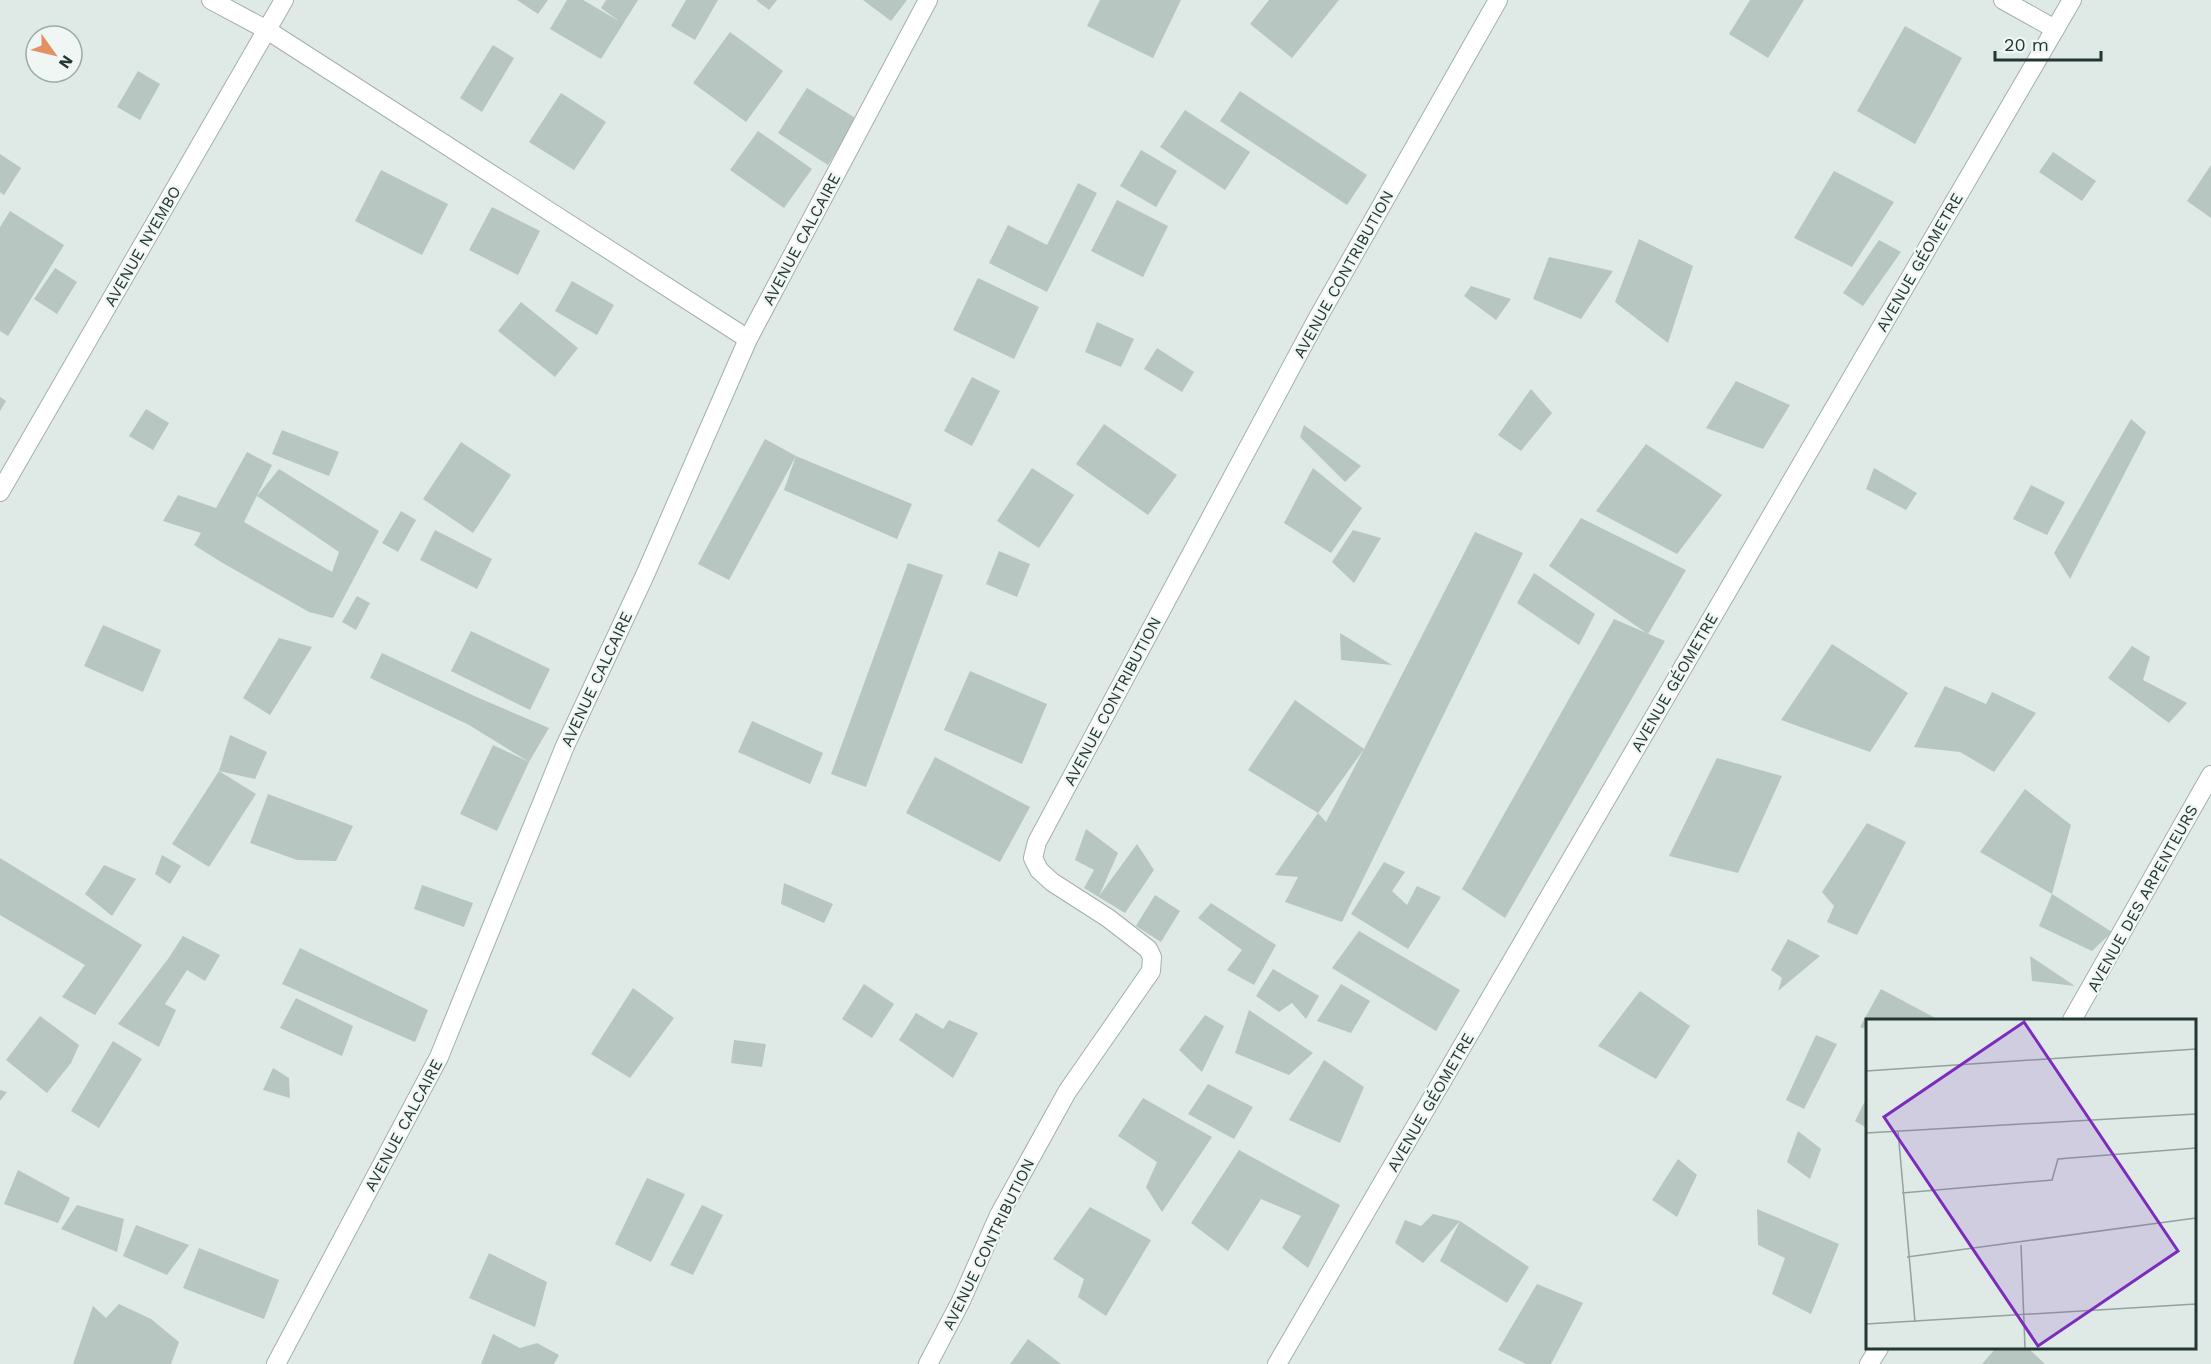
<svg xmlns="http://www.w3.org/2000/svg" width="2211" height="1364" font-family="'Work Sans',sans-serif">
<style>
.building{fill:#b8c6c2}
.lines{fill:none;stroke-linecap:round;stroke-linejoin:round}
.minor-casing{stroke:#a3b0ad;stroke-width:20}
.minor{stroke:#fff;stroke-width:18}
.labels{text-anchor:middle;stroke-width:4.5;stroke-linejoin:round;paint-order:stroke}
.street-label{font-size:16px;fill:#223734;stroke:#eff6f3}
.inset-road{fill:none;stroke:#93a29f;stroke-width:1.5}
.view{fill:#7b2cbf;fill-opacity:0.15;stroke:#7b2cbf;stroke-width:3}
.inset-edge{fill:none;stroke:#223734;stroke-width:3}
</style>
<rect width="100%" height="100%" fill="#dfe9e6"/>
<g class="building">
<polygon points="517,0 548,0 538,14"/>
<polygon points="567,0 583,0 619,21 601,8 606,0 638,0 601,59 550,29"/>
<polygon points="686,0 718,0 695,40 671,26"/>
<polygon points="756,0 777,0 769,10"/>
<polygon points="863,0 907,0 891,21"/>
<polygon points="1100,0 1181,0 1153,58 1087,26"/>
<polygon points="1269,0 1339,0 1292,58 1250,24"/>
<polygon points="1750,0 1804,0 1768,58 1729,34"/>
<polygon points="1905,26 1962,58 1915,144 1857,111"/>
<polygon points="730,32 783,71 746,122 693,83"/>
<polygon points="493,45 514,58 482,112 460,98"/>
<polygon points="138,71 160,84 140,120 117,107"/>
<polygon points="807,88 857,119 828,165 778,133"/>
<polygon points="1240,91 1367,175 1347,205 1220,121"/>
<polygon points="561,93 606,122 574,170 529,142"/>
<polygon points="1185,110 1250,152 1225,190 1160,147"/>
<polygon points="758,131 812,169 784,208 730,170"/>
<polygon points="1141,150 1177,171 1156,207 1120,186"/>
<polygon points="2053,152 2096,181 2082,201 2039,172"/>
<polygon points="0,154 21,168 4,195 0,192"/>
<polygon points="2211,165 2211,218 2187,201"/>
<polygon points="381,170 448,204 422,255 355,221"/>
<polygon points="1834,171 1894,202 1852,267 1794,238"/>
<polygon points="1078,183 1097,193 1047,292 989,263 1008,225 1047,245"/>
<polygon points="1117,200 1168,226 1143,277 1091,251"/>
<polygon points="492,207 540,231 518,275 469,250"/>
<polygon points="10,211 64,245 8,336 0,331 0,227"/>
<polygon points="1639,239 1693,266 1668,343 1615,302"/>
<polygon points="1879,240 1901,252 1863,306 1843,293"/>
<polygon points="1549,257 1613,271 1581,319 1533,299"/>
<polygon points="55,268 77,282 57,314 34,299"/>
<polygon points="978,278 1039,307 1014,359 953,330"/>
<polygon points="572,281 614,305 597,335 555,311"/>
<polygon points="1471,286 1511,299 1496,320 1464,296"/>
<polygon points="521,302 578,348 555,377 498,331"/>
<polygon points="1097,322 1134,339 1121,367 1085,352"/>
<polygon points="1157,348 1194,372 1182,392 1144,369"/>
<polygon points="972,377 1000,391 972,446 944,431"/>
<polygon points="1736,381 1790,405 1763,449 1706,428"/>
<polygon points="1531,389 1552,413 1521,451 1498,435"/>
<polygon points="0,397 6,401 0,411"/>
<polygon points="146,409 169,423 153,450 129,436"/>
<polygon points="2131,419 2146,432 2070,579 2054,553"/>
<polygon points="1104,424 1177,475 1148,515 1076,464"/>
<polygon points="1304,425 1361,466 1345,482 1300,437"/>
<polygon points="282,430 339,452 329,476 272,454"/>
<polygon points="765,439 796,456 912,504 897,539 784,490 796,456 729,580 698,564"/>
<polygon points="461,442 511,475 473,533 423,499"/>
<polygon points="1646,444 1722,495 1677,554 1596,511"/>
<polygon points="247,452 272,465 244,522 332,572 339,552 257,496 279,469 379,531 333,618 309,612 221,562 194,545 201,533 163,521 178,495 216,508"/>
<polygon points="1032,468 1074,495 1039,548 997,521"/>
<polygon points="1313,468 1362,508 1331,553 1284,523"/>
<polygon points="1874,468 1917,493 1906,510 1866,489"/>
<polygon points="2031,485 2065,502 2047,535 2013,519"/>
<polygon points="401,511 416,520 398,552 382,543"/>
<polygon points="1581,518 1686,570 1648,634 1549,566"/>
<polygon points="435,530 492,559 477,589 420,560"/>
<polygon points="1353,530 1381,538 1354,583 1332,562"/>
<polygon points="1475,532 1523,553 1342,922 1285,902 1298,877 1275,875 1318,813 1248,770 1295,700 1364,749 1318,813 1326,822 1364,749"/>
<polygon points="999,551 1030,564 1017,597 986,584"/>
<polygon points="908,563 943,575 866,787 831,774"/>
<polygon points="1534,573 1595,614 1579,645 1517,603"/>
<polygon points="357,596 370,603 356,630 342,622"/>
<polygon points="1614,619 1665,641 1505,918 1462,889"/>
<polygon points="103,625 161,650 143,692 84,666"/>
<polygon points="471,631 550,669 530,710 451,671"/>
<polygon points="1340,633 1392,665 1341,660"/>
<polygon points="279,638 312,647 270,715 243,698"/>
<polygon points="1832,644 1908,693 1870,752 1781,720"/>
<polygon points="2132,646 2150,657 2143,680 2187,703 2169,723 2108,678"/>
<polygon points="382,653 481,699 549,728 529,762 469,725 370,678"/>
<polygon points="970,671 1047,704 1022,764 944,730"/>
<polygon points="1945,686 1986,704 1992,692 2036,713 1994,772 1960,752 1914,747"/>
<polygon points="752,721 823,753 810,784 738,752"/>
<polygon points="230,735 267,752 255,779 219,771 256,794 209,867 172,844 219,771"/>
<polygon points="493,745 529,762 497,831 460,814"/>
<polygon points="935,757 1030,807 1000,862 906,813"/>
<polygon points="1717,758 1782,776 1738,873 1669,856"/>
<polygon points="2025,789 2071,825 2052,894 1980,852"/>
<polygon points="268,794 353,826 336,861 297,860 250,843"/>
<polygon points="1867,823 1906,842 1857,935 1827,922 1834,906 1822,892"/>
<polygon points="1086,829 1118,853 1099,896 1137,844 1154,870 1125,913 1084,888 1094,870 1075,860"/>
<polygon points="162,855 181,866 170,884 155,874"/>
<polygon points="0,858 142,945 95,1015 62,997 85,965 0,915"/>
<polygon points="1384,862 1405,872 1392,891 1407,905 1417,886 1441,897 1408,949 1351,914"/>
<polygon points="104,865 136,879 112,916 85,894"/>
<polygon points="784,883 833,904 824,923 781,904"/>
<polygon points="422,885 473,903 464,927 414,909"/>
<polygon points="2052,894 2112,932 2092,951 2039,926"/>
<polygon points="1155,895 1180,911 1161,942 1136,926"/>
<polygon points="1211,903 1276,945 1254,985 1227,970 1242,950 1198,918"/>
<polygon points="1359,931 1460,990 1436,1031 1332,968"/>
<polygon points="183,936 220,955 205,981 187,970 165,1004 176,1010 159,1047 118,1024 168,959"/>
<polygon points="1788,939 1820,956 1778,991 1782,978 1771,970"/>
<polygon points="300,948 428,1010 415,1042 282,984"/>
<polygon points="2030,956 2075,986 2032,981"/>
<polygon points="1273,969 1319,996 1306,1019 1292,1003 1279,1012 1256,996"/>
<polygon points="864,984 894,1004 872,1038 842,1019"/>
<polygon points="1341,984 1370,1001 1351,1033 1317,1021"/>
<polygon points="633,988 674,1018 630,1078 591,1054"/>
<polygon points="1881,989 1939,1020 1868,1020 1868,1030 1860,1027"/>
<polygon points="1640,991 1690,1026 1656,1079 1598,1046"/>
<polygon points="296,998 353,1026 342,1056 280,1028"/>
<polygon points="1249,1010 1313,1053 1289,1075 1235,1053"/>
<polygon points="916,1013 943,1029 949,1020 978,1033 953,1078 899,1040"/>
<polygon points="1205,1015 1224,1026 1202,1072 1179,1050"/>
<polygon points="40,1016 79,1045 71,1063 47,1093 6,1060"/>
<polygon points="1816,1035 1837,1044 1804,1109 1786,1100"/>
<polygon points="734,1040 766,1044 762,1067 731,1063"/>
<polygon points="113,1041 142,1059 99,1128 71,1111"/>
<polygon points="1324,1060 1364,1087 1340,1143 1289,1120"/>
<polygon points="273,1068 289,1078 290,1098 263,1090"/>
<polygon points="1208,1084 1253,1107 1234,1139 1188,1114"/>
<polygon points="0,1090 7,1092 0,1101"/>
<polygon points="1868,1095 1868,1129 1855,1121"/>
<polygon points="1143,1098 1212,1137 1162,1212 1146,1187 1157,1162 1118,1136"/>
<polygon points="1798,1131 1821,1149 1810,1179 1787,1162"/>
<polygon points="1239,1150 1340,1205 1308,1268 1282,1248 1301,1216 1261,1199 1228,1251 1191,1223"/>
<polygon points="1678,1159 1697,1175 1677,1217 1652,1200"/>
<polygon points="18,1170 70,1198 58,1223 4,1204"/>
<polygon points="647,1178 685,1194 651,1262 615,1244"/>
<polygon points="77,1205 124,1219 117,1252 61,1229"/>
<polygon points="702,1205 723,1215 693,1275 670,1265"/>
<polygon points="1090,1207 1151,1240 1106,1316 1078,1297 1084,1279 1053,1259"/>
<polygon points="1757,1209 1839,1244 1811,1314 1772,1294 1785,1258 1758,1245"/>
<polygon points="1433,1214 1460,1221 1423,1263 1395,1243 1405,1220 1421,1226"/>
<polygon points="1460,1221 1529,1267 1507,1303 1440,1261"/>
<polygon points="136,1225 189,1245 167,1275 123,1256"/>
<polygon points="199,1248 279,1280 264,1319 183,1288"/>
<polygon points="489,1253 547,1282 535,1327 469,1298"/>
<polygon points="1537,1284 1583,1303 1551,1364 1526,1364 1498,1350"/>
<polygon points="119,1304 151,1319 179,1342 171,1364 73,1364 93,1306 106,1318"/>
<polygon points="493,1334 520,1348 537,1343 559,1355 554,1364 481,1364"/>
<polygon points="1028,1339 1061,1364 1010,1364"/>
<polygon points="1996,1348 2028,1348 2045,1364 1982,1364"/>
</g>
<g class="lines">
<g class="minor-casing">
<g id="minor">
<polyline points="211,0 267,30 748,339"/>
<polyline points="2003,0 2055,29"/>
<polyline points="0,492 284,0"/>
<polyline points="2072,1020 2211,775"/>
<polyline points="276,1364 439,1057 565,746 645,575 748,339 928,0"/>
<polyline points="928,1364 961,1301 999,1215 1067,1092 1151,971 1152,957 1148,949 1108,918 1052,882 1039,870 1033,858 1037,842 1316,321 1498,0"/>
<polyline points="1277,1364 2072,0"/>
<polyline points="1869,1364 1879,1348"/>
</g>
</g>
<use href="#minor" class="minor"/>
</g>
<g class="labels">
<g class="street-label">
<text transform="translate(801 239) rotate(-62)" y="6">AVENUE CALCAIRE</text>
<text transform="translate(142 246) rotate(-60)" y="6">AVENUE NYEMBO</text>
<text transform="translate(1919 262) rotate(-60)" y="6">AVENUE GÉOMETRE</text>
<text transform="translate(1343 274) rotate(-61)" y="6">AVENUE CONTRIBUTION</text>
<text transform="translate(596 679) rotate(-65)" y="6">AVENUE CALCAIRE</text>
<text transform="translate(1674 682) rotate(-60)" y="6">AVENUE GÉOMETRE</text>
<text transform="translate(1112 701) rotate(-62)" y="6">AVENUE CONTRIBUTION</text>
<text transform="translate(2142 898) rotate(-61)" y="6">AVENUE DES ARPENTEURS</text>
<text transform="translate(1430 1102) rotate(-60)" y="6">AVENUE GÉOMETRE</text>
<text transform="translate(403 1125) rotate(-62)" y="6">AVENUE CALCAIRE</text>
<text transform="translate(988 1244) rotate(-64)" y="6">AVENUE CONTRIBUTION</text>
</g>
</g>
<g transform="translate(1866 1019)">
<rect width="330" height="330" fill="#dfe9e6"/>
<path class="inset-road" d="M0,52L330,30M32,112L49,303M0,114L330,95M36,174L186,161L192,140L330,129M155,226L159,329M41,238L330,199M0,305L330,285"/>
<path class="view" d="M158,3L312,232L172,327L18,98Z"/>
<rect width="330" height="330" class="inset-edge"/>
</g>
<g transform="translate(54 54) rotate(124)"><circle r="28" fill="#eff6f3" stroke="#9daaa7" stroke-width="1.5"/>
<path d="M0-4.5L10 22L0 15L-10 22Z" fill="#e49062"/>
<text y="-9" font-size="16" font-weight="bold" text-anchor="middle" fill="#223734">N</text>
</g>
<path d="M1995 51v9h106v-9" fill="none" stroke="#223734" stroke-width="3"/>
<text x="2004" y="51" font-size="18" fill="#223734" stroke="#eff6f3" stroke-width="4.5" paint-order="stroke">20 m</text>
</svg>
